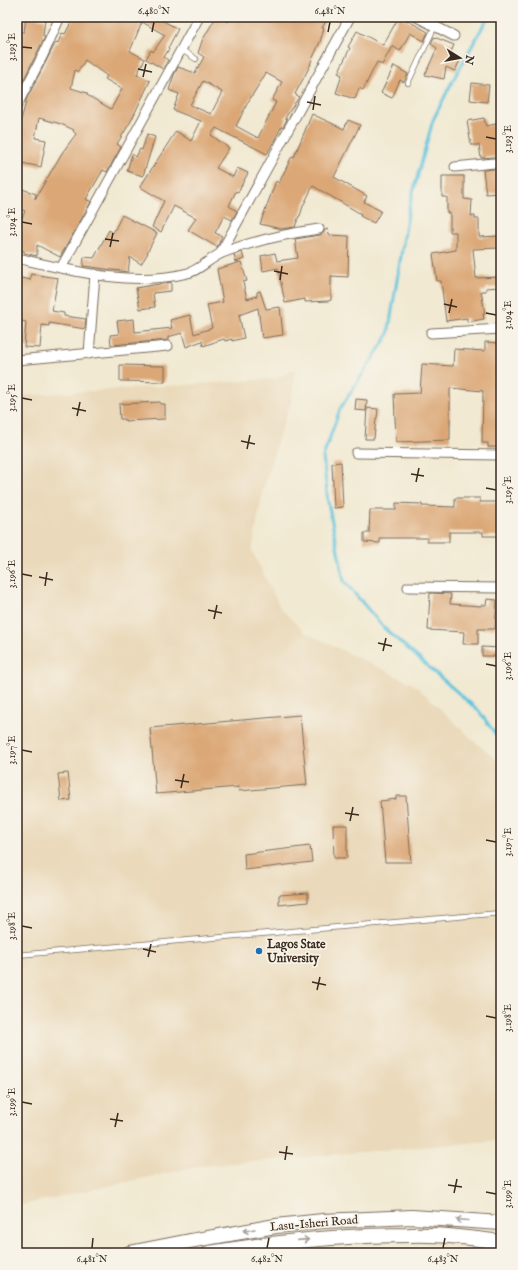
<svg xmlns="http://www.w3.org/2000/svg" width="518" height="1270" font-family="'IM FELL English',serif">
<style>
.built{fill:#ead9ba}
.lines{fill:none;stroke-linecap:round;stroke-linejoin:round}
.stream{stroke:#60c5de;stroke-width:3}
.building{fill:#dba776;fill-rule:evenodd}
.lane-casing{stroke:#7b6d5d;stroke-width:6}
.street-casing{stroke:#7b6d5d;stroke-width:11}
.primary-casing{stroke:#7b6d5d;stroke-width:16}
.lane{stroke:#fff;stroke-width:4.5}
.street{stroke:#fff;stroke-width:9}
.primary{stroke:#fff;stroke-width:14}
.oneway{stroke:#a79f9a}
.ticks{fill:none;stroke:#3b2a1e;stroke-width:1.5}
.poi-dot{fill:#1f6fb2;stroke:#f7f3e8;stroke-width:1.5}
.labels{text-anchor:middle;stroke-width:3.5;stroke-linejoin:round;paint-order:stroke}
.poi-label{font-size:12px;font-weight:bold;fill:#3b2a1e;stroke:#f7f3e8;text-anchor:start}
.street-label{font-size:12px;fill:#3b2a1e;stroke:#f7f3e8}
.neatline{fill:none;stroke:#3b2a1e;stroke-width:1.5}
.ticks-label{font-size:10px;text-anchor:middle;fill:#3b2a1e}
</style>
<rect width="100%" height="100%" fill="#f7f3e8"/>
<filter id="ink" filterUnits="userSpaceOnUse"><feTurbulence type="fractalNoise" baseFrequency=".025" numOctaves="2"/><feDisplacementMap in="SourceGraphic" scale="8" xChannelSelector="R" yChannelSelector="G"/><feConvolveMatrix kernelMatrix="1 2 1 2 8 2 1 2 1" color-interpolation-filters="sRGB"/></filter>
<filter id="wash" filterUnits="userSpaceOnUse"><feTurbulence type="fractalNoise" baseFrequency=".012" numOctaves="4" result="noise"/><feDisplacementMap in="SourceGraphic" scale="16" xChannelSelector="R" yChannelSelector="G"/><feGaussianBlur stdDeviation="0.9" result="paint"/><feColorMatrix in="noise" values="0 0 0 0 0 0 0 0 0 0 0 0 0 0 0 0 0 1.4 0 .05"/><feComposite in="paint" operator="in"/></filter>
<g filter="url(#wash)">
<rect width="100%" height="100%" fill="#f1e9d2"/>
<polygon class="built" points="295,370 291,402 279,435 263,490 252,551 281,609 304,632 415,685 474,741 501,763 501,1140 200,1166 17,1206 17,396 274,379"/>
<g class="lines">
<polyline class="stream" points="488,17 452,82 433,120 409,207 388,335 340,409 323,457 328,502 344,581 384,628 479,711 501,742"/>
</g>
<g id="blocks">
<g class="building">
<polygon points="26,17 45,19 43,36 45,37 21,85 17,83 17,32 24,32"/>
<path d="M74,17H156L178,29L168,48L169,49L164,57L168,60L163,69L146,59L151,50L153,52L165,35L142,22L130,51L145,59L137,74L150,81L131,121L117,144L121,147L107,172L103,170L86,199L91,202L60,257L37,245V256L24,253V251L17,248V230L25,211L17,208V187L36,194L35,199L62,153L76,134L73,131L74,130L61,124L39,118L35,138L46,140L41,167L17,162V135L27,98L56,42L58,43L62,33L65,34ZM85,60L107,76L105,79L122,89L111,109L87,95V93L71,88L75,70L78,72Z"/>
<path d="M216,17H219L228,22L230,17H328L322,28H324L320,42L310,64H311L295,94L299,97L285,118L287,119L283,127L282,126L267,154L216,128L211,135L229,148L216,168L233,177L237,168L248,173L238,192L236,191L229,206L237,211L232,220L224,216L215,233L222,236L217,247L188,230L196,218L174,206L161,232L152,227L164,201L140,187L176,131L191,141L201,121L173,110L179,94L169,90L174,75L178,67L195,73L204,57L198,53L202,41ZM266,73L282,82L272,100L276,102L258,138L236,126L248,102ZM203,81L222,92L211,114L190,105Z"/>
<polygon points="399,17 401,17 428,32 424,41 410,33 400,51 392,46 382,65 377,62 363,90 359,88 355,99 336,93 342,75 338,73 350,48 348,47 357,31 383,45"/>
<polygon points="434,37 454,45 450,54 461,58 455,71 446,67 444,79 425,75 437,48 431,44"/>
<polygon points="394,66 408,74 404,82 400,80 392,98 381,93"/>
<polygon points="472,83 489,85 487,102 470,100"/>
<polygon points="312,114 344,129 348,120 360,125 334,177 367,196 364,202 381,211 374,223 360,216 361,214 313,186 303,206 300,216 299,216 295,227 281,229 260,224 276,181 279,183 292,156 294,157"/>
<polygon points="484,118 486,126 501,123 501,158 494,157 481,158 479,145 471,145 467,121"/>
<polygon points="147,134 155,137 143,176 127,171 132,154 136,157 140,149 142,150"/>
<polygon points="494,169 501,170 501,187 498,187 499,193 486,194 483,170"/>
<polygon points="442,176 464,176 464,199 472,200 471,216 475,216 475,219 479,219 479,237 501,236 501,248 473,249 476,278 501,277 501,287 486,288 486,291 481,291 485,314 483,314 484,319 467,322 467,318 446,321 441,281 437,281 433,254 456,250 456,232 450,232 450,213 447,213 447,197 442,197"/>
<polygon points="122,215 157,233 147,253 148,253 141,264 130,257 128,272 83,266 84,257 94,258 109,230 113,233"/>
<polygon points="328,229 329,235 349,236 348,277 331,276 331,300 328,301 305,302 305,299 285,303 278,268 263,271 261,256 275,253 277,261 298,258 295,239 320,235 323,233 325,230"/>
<polygon points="242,252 244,259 236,262 234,255"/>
<polygon points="241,262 247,281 243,282 247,299 257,296 257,292 260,291 266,309 280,307 283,335 262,338 258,308 239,315 244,338 232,341 232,339 225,341 224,339 203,346 202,341 186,347 182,333 168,337 168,340 111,345 110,335 119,334 117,321 134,319 135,332 172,328 170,320 190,315 194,334 212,328 207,305 223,302 217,269"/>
<polygon points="31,274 58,278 52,311 64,313 64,316 86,319 85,329 49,323 49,326 42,325 40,348 24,347 26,322 17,320 17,277 30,280"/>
<polygon points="171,282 171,291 153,293 155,307 140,309 136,288"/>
<polygon points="485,342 501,343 501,443 500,447 488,447 488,443 482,443 483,391 450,388 450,440 396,442 394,394 420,393 422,364 453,366 454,349 485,351"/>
<polygon points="120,365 165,366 165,382 120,381"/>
<polygon points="356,399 367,400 366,411 355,410"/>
<polygon points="160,402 160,404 165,404 165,419 125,421 125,419 120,419 119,404"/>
<polygon points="367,408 378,409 377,418 376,418 374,439 365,439"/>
<polygon points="341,462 343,507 334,508 332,463"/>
<polygon points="455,498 480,498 480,502 501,502 501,536 483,536 483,532 449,532 449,542 427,542 427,538 380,538 380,543 364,542 364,533 369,533 370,510 396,510 396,503 422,504 422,506 455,507"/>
<polygon points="430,593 451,594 450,604 481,606 481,605 486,605 487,599 497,600 495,629 478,629 478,644 463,644 464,632 428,630"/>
<polygon points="482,647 501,648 501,656 482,656"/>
<polygon points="300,715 307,785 239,791 238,787 156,794 150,728"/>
<polygon points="68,773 71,800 61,801 58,774"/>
<polygon points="396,796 406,796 411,862 385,862 380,801 396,799"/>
<polygon points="333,825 347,825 347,858 334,858"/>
<polygon points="310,846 312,862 245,870 244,854"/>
<polygon points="308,893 308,902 279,905 279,895"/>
</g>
</g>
</g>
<g filter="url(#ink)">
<use href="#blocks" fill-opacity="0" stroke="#7b6d5d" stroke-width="1"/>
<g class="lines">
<g class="lane-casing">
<g id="lane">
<polyline points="182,50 196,59"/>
<polyline points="408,83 435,26"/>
<polyline points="17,955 501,913"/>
</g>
</g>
<g class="street-casing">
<g id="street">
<polyline points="417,17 454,36"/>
<polyline points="17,105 43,55 60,17"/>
<polyline points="455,167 494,163 501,164"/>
<polyline points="220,254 350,17"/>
<path d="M17,258C73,271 131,287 188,273C200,270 210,258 222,253C255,240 285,234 319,229"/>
<polyline points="61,268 199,17"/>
<polyline points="431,333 501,329"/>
<polyline points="89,354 95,274"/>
<polyline points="17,360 168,346"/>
<polyline points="356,453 501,455"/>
<polyline points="408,587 501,588"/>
</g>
</g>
<g class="primary-casing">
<g id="primary">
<polyline points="129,1253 190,1241 276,1226 323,1221 412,1217 501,1223"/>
<path d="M209,1253C275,1242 343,1235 410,1235C440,1234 471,1238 501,1242"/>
</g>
</g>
<use href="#lane" class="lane"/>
<use href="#street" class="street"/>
<use href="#primary" class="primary"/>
</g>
<defs><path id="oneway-shaft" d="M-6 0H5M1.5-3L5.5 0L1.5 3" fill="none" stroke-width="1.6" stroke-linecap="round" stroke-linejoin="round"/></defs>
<g class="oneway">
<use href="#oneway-shaft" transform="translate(462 1220) rotate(-175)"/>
<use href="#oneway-shaft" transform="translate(249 1230) rotate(170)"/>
<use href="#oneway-shaft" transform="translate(303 1240) rotate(-4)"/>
</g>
</g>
<path class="ticks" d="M152,32L154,22M328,32L330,22M22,47L32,48M138,69L152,72M143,77L146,64M307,102L321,105M313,110L315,96M486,137L496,139M22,222L32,224M105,239L119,241M110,247L113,233M274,271L288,274M280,280L282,266M444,304L457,307M449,313L452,299M486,313L496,315M22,398L32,400M72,408L86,411M77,416L80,402M241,441L255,444M247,449L250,435M411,474L424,476M416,482L419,468M486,488L496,490M22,574L32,576M39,577L53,580M45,586L47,572M208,610L222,613M214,619L217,605M378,643L392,646M383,651L386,638M486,664L496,666M22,750L32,752M175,780L189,782M181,788L184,774M345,813L359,815M350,821L353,807M486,840L496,842M22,926L32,928M143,949L156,952M148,957L151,944M312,982L326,985M317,990L320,977M486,1016L496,1018M22,1102L32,1104M110,1119L123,1121M115,1127L118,1113M279,1152L293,1154M285,1160L287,1146M448,1185L462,1187M486,1192L496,1194M454,1193L457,1179M92,1248L93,1238M267,1248L269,1238M443,1248L445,1238"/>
<circle class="poi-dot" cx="259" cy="951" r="4"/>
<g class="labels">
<g class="poi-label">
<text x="267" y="948">Lagos State<tspan x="267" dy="14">University</tspan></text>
</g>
<g class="street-label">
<text transform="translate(314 1223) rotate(-5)" y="4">Lasu-Isheri Road</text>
</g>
</g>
<rect width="518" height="1270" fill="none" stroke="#f7f3e8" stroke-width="44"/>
<g transform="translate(460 58) rotate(101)" stroke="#f7f3e8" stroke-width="3" paint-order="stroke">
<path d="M0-3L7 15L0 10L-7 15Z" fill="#3b2a1e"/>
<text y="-6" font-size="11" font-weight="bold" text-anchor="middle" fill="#3b2a1e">N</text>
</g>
<rect x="22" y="22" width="474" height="1226" class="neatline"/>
<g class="ticks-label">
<text x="154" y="14">6.480°N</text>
<text x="330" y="14">6.481°N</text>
<text transform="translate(11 47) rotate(-90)" y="4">3.193°E</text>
<text transform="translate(507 139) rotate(-90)" y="4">3.193°E</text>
<text transform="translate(11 222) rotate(-90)" y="4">3.194°E</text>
<text transform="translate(507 315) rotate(-90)" y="4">3.194°E</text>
<text transform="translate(11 398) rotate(-90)" y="4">3.195°E</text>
<text transform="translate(507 490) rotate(-90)" y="4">3.195°E</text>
<text transform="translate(11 574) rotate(-90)" y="4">3.196°E</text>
<text transform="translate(507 666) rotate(-90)" y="4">3.196°E</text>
<text transform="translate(11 750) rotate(-90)" y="4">3.197°E</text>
<text transform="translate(507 842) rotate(-90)" y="4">3.197°E</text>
<text transform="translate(11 926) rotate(-90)" y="4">3.198°E</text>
<text transform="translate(507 1018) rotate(-90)" y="4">3.198°E</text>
<text transform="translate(11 1102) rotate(-90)" y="4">3.199°E</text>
<text transform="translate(507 1194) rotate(-90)" y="4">3.199°E</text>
<text x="92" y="1262">6.481°N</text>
<text x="267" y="1262">6.482°N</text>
<text x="443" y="1262">6.483°N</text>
</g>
</svg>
